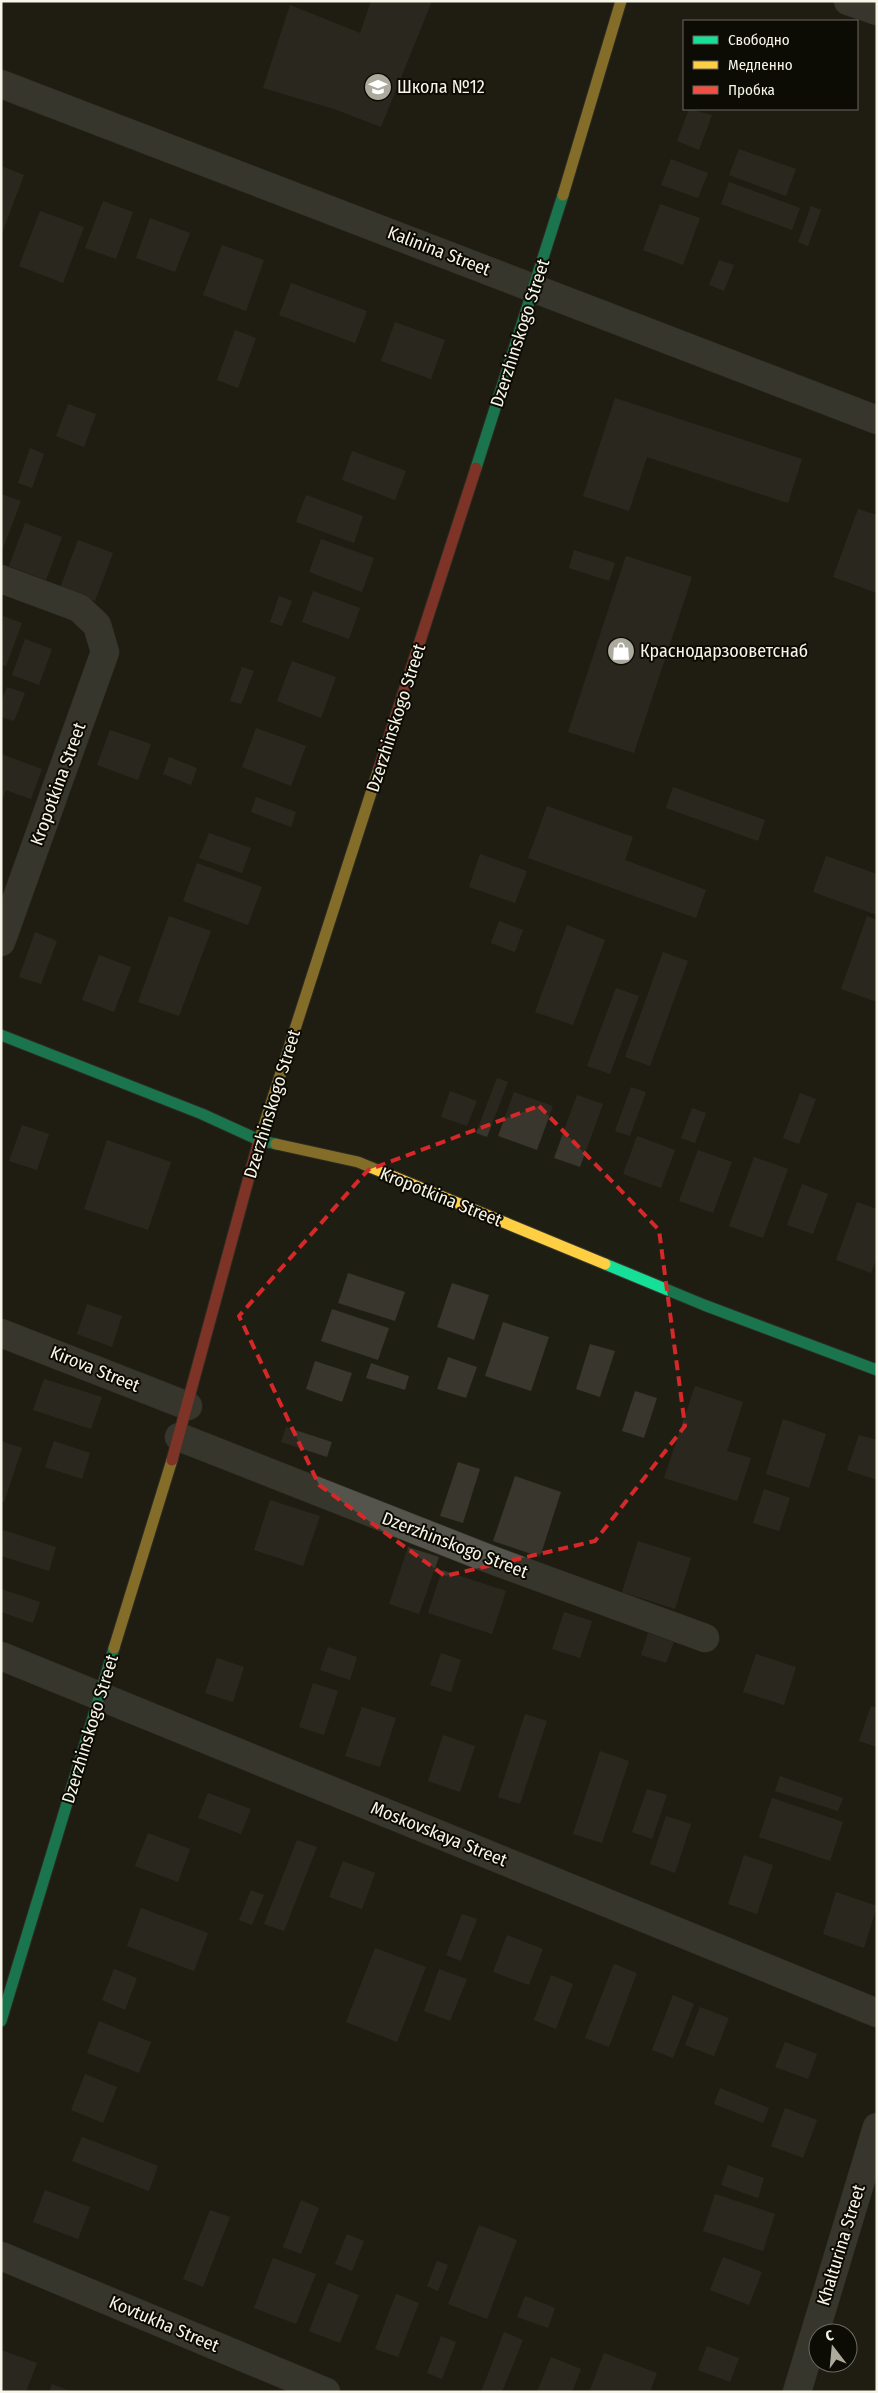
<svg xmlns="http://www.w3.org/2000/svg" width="878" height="2393" font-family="'Fira Sans Condensed',sans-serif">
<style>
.building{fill:#38362d}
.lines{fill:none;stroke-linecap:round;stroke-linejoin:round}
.street-casing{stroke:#3c3b33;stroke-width:29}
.fast-casing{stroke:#3c3b33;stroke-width:13}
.slow-casing{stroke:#3c3b33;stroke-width:13}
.jam-casing{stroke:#3c3b33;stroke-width:13}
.street{stroke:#55544c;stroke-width:28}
.fast{stroke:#16e098;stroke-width:11}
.slow{stroke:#ffcf43;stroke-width:11}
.jam{stroke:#f24e42;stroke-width:11}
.marked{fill:none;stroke:#d62828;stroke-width:4;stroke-dasharray:10 6;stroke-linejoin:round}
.labels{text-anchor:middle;stroke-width:4;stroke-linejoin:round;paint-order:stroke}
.poi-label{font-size:18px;fill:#f6f5e7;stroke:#0c0b04;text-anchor:start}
.street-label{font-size:18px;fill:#f6f5e7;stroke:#0c0b04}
</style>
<rect width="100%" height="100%" fill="#1f1e13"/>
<g class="building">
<polygon points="371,1 432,1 381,127 334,109 263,88 290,5 360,33"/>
<polygon points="689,109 712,115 699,150 677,141"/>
<polygon points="739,149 796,169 786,196 729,175"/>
<polygon points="671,159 708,173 698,198 661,185"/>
<polygon points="1,166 24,175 1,236"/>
<polygon points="729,182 800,208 792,230 721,204"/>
<polygon points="103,201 133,212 116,259 85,248"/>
<polygon points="660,204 700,218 683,265 643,250"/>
<polygon points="811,206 821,210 808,246 798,242"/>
<polygon points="40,211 84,227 63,283 19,266"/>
<polygon points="150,218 190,233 175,272 136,258"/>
<polygon points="222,245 264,260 246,311 203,295"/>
<polygon points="719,260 734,265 724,291 709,285"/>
<polygon points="291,283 367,311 355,343 279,315"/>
<polygon points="395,322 445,340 431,379 381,361"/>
<polygon points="235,330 256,338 238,388 217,380"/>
<polygon points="615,398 802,459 788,503 647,457 629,511 583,496"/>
<polygon points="68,404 96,414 84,447 56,436"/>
<polygon points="30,448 44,454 32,488 18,483"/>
<polygon points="352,451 406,471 395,500 342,480"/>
<polygon points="1,494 21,501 1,553"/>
<polygon points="306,495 363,516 354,543 296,522"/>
<polygon points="858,509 877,515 877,593 833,577"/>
<polygon points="25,523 62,537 46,580 9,566"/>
<polygon points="321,539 374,558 362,592 309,572"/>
<polygon points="78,540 113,553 95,601 60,588"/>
<polygon points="574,550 615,563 609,581 569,568"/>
<polygon points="626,556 692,577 634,753 568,732"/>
<polygon points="313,591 360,608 349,639 302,622"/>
<polygon points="279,596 292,601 282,626 270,622"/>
<polygon points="3,616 22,623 6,666 1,665"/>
<polygon points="25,639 52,649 39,685 12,675"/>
<polygon points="292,661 336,677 321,718 277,701"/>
<polygon points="242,667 254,671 241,704 230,701"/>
<polygon points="7,687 25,693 14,721 1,717 1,702"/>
<polygon points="256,728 306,746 291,786 242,767"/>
<polygon points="110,730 151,744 138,780 97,765"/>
<polygon points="1,754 42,769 31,799 6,790 1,802"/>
<polygon points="169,757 197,768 191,785 163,774"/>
<polygon points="673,787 765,820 758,841 666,808"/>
<polygon points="256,797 296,812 291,827 251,812"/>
<polygon points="547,806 633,837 625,860 706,890 696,918 528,858"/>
<polygon points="209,833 251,848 242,873 199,858"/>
<polygon points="480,854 527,871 515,903 469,887"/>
<polygon points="826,856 877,874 877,915 813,892"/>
<polygon points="197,863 262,887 248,925 183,901"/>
<polygon points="169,916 211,931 179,1016 138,1002"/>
<polygon points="867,916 877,920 877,1002 841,989"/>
<polygon points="499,921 523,930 515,952 491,943"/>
<polygon points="567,925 605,940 573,1025 535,1012"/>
<polygon points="35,932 57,941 41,984 19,977"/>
<polygon points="663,952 688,961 650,1066 625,1057"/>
<polygon points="99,955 131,967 114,1012 82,1000"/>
<polygon points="616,988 639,996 610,1074 587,1066"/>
<polygon points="497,1078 508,1082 487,1137 476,1133"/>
<polygon points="631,1087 646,1092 630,1136 615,1131"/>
<polygon points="450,1091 477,1101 467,1126 441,1117"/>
<polygon points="514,1092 553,1106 537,1150 498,1136"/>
<polygon points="800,1093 816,1099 799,1144 783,1138"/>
<polygon points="577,1095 603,1104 580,1167 554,1158"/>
<polygon points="692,1108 706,1113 695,1143 681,1138"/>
<polygon points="22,1125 49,1134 37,1170 9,1161"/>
<polygon points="637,1136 675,1150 661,1188 623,1174"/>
<polygon points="107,1140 171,1162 148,1230 84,1209"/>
<polygon points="698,1150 732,1162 713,1213 679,1201"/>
<polygon points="754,1157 788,1169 763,1238 729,1226"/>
<polygon points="802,1184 828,1194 813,1234 787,1225"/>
<polygon points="857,1202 877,1209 877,1258 871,1273 836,1260"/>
<polygon points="348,1273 405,1292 395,1321 338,1303"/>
<polygon points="452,1283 489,1295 474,1340 437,1327"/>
<polygon points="87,1304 122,1316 112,1347 77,1334"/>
<polygon points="332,1309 389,1328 378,1360 321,1341"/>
<polygon points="503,1322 549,1337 531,1391 485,1376"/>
<polygon points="590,1344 615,1351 600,1397 576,1389"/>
<polygon points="448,1357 477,1367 466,1398 437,1389"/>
<polygon points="315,1361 352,1373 342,1402 306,1389"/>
<polygon points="371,1363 409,1376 405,1390 366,1378"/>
<polygon points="44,1379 102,1397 91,1429 33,1410"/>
<polygon points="695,1386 743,1402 727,1451 751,1458 737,1501 664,1478"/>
<polygon points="635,1391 657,1398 644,1438 622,1431"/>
<polygon points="783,1419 826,1434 809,1488 766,1474"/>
<polygon points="286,1427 332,1442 327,1457 281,1442"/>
<polygon points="859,1435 877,1440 877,1480 847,1470"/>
<polygon points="1,1441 22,1448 4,1502 1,1501"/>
<polygon points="54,1441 90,1453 82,1479 45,1467"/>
<polygon points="458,1462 480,1469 463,1523 440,1516"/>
<polygon points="515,1476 561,1492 540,1557 493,1541"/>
<polygon points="764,1489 790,1498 779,1531 753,1523"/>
<polygon points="270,1500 320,1516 303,1566 254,1550"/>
<polygon points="3,1530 56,1547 49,1571 1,1556"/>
<polygon points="638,1541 691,1558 675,1609 622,1592"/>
<polygon points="408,1547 439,1557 419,1614 389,1604"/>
<polygon points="442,1570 506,1591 492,1634 428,1613"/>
<polygon points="1,1589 40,1602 33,1623 1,1612"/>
<polygon points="564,1612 592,1621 580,1658 552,1649"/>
<polygon points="648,1633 674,1642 666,1663 641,1655"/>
<polygon points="328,1647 357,1657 350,1680 320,1670"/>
<polygon points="441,1653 461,1660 451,1692 430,1685"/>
<polygon points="756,1654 796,1667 784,1705 743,1692"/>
<polygon points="217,1658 244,1667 233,1702 205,1693"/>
<polygon points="313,1683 338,1691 324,1735 299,1727"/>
<polygon points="871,1706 877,1708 877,1747 859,1741"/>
<polygon points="362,1707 396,1718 380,1767 345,1756"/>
<polygon points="525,1714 547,1721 520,1804 498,1797"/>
<polygon points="443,1735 475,1746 460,1792 428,1781"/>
<polygon points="600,1751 629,1761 602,1843 573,1834"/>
<polygon points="780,1776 843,1798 838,1811 775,1791"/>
<polygon points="647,1789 667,1795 652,1839 632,1832"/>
<polygon points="208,1793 251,1809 241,1834 198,1818"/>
<polygon points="772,1798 843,1822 830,1861 759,1837"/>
<polygon points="666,1816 691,1824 675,1873 650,1864"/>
<polygon points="148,1833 190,1849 178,1882 135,1866"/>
<polygon points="297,1840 317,1847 284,1931 264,1924"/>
<polygon points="744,1855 773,1865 757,1914 728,1904"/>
<polygon points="343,1861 375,1873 362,1909 329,1897"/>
<polygon points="251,1890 264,1895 252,1925 239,1920"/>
<polygon points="836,1892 877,1906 864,1948 823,1934"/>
<polygon points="141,1908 208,1933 194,1971 127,1946"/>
<polygon points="462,1914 477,1919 461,1961 446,1955"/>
<polygon points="507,1935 543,1949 529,1985 493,1972"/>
<polygon points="375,1948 426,1967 397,2042 346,2022"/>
<polygon points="614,1964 637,1973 609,2047 585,2038"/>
<polygon points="114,1969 137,1978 125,2010 102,2000"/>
<polygon points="439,1969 467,1979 450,2021 424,2011"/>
<polygon points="551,1975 573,1984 556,2029 534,2020"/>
<polygon points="673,1995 694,2004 673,2058 652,2050"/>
<polygon points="700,2007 729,2018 714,2056 685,2045"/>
<polygon points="99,2021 151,2042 139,2073 87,2053"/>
<polygon points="785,2042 817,2054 808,2079 775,2067"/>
<polygon points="85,2074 117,2087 103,2123 71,2110"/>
<polygon points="720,2088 769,2108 763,2123 714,2104"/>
<polygon points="785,2108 817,2120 803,2158 771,2146"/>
<polygon points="82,2137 158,2166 149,2191 72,2161"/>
<polygon points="728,2165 764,2178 758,2198 721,2185"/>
<polygon points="45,2190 90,2207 78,2239 33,2222"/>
<polygon points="715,2194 775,2214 763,2251 703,2231"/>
<polygon points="301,2200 319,2208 301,2254 283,2247"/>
<polygon points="210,2210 230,2217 203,2287 183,2279"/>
<polygon points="479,2225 517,2240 487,2319 448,2304"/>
<polygon points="347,2234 364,2241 352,2271 335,2264"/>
<polygon points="723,2257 762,2272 749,2305 710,2290"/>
<polygon points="273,2258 316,2274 296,2324 254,2308"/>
<polygon points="437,2261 448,2265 438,2291 427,2286"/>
<polygon points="328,2283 359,2295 340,2343 309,2331"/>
<polygon points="396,2294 419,2303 398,2357 375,2349"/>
<polygon points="525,2296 555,2308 548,2328 517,2317"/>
<polygon points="504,2332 523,2340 502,2392 481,2392"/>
<polygon points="441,2336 456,2342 442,2379 427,2373"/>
<polygon points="707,2346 739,2358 730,2382 698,2370"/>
<polygon points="1,2350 37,2363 26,2392 1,2392"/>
<polygon points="604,2353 657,2373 650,2392 595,2392 590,2390"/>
<polygon points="551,2357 581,2369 572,2392 537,2392"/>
<polygon points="52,2384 72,2392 49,2392"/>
</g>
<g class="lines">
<g class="street-casing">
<g id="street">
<polyline points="848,1 877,11"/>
<polyline points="1,84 877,420"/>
<polyline points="1,579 79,608 97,625 105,652 1,942"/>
<polyline points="1,1333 188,1406"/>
<polyline points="179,1437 492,1560 705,1638"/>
<polyline points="1,1656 877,2013"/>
<polyline points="1,2256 326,2392"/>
<polyline points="797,2392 877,2127"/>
</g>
</g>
<g class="fast-casing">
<g id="fast">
<polyline points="476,468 563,195"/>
<polyline points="1,1035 202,1114 259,1140 276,1144"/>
<polyline points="605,1264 704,1305 877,1370"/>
<polyline points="1,2021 114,1648"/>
</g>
</g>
<g class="slow-casing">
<g id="slow">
<polyline points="563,195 621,1"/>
<polyline points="258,1144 379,768"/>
<polyline points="276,1144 358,1162 605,1264"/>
<polyline points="114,1648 172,1460"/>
</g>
</g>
<g class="jam-casing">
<g id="jam">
<polyline points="379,768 476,468"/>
<polyline points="172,1460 258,1144"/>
</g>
</g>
<use href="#street" class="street"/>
<use href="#fast" class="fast"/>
<use href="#slow" class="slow"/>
<use href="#jam" class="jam"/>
</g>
<path d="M0 0H878V2393H0ZM539,1106L659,1230L685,1426L595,1541L445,1576L319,1485L239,1316L368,1170Z" fill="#1f1e13" fill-opacity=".55" fill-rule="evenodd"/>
<path class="marked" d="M539,1106L659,1230L685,1426L595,1541L445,1576L319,1485L239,1316L368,1170Z"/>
<defs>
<g id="school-disc" transform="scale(1.4375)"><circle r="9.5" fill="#abaa9d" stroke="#0c0b04"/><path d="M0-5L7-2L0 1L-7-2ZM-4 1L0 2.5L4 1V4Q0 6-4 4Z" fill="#fff"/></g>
<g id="shop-disc" transform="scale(1.4375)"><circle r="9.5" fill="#abaa9d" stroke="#0c0b04"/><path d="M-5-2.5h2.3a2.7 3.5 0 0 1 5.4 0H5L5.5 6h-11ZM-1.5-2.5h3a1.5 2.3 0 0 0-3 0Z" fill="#fff"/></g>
</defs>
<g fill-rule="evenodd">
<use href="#school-disc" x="378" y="87"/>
<use href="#shop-disc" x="621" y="651"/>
</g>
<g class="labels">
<g class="poi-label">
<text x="397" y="93">Школа №12</text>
<text x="640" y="657">Краснодарзооветснаб</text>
</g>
<g class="street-label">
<text transform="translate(439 251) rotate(21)" y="6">Kalinina Street</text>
<text transform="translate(520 333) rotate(-72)" y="6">Dzerzhinskogo Street</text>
<text transform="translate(396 718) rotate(-72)" y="6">Dzerzhinskogo Street</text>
<text transform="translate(58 784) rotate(-70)" y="6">Kropotkina Street</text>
<text transform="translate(272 1104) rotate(-73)" y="6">Dzerzhinskogo Street</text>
<text transform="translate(441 1197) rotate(22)" y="6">Kropotkina Street</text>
<text transform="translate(95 1369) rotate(22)" y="6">Kirova Street</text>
<text transform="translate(455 1545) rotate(21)" y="6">Dzerzhinskogo Street</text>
<text transform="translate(90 1729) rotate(-73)" y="6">Dzerzhinskogo Street</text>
<text transform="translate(439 1834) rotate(22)" y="6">Moskovskaya Street</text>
<text transform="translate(841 2245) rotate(-73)" y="6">Khalturina Street</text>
<text transform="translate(164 2324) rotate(23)" y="6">Kovtukha Street</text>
</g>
</g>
<rect width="878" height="2393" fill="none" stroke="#f6f5e7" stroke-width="5"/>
<rect x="683" y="20" width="175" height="90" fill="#0c0b04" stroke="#6a695f"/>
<rect x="693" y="36" width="25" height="8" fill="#16e098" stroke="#6a695f"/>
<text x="728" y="45" font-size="15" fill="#f6f5e7">Свободно</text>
<rect x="693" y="61" width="25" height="8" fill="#ffcf43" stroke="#6a695f"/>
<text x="728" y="70" font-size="15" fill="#f6f5e7">Медленно</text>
<rect x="693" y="86" width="25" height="8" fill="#f24e42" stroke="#6a695f"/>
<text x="728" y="95" font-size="15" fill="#f6f5e7">Пробка</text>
<g transform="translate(833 2348) rotate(344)"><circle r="24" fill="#0c0b04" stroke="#6a695f"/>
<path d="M0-4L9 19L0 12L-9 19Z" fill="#abaa9d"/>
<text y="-8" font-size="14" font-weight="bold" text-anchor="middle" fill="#f6f5e7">С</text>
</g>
</svg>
